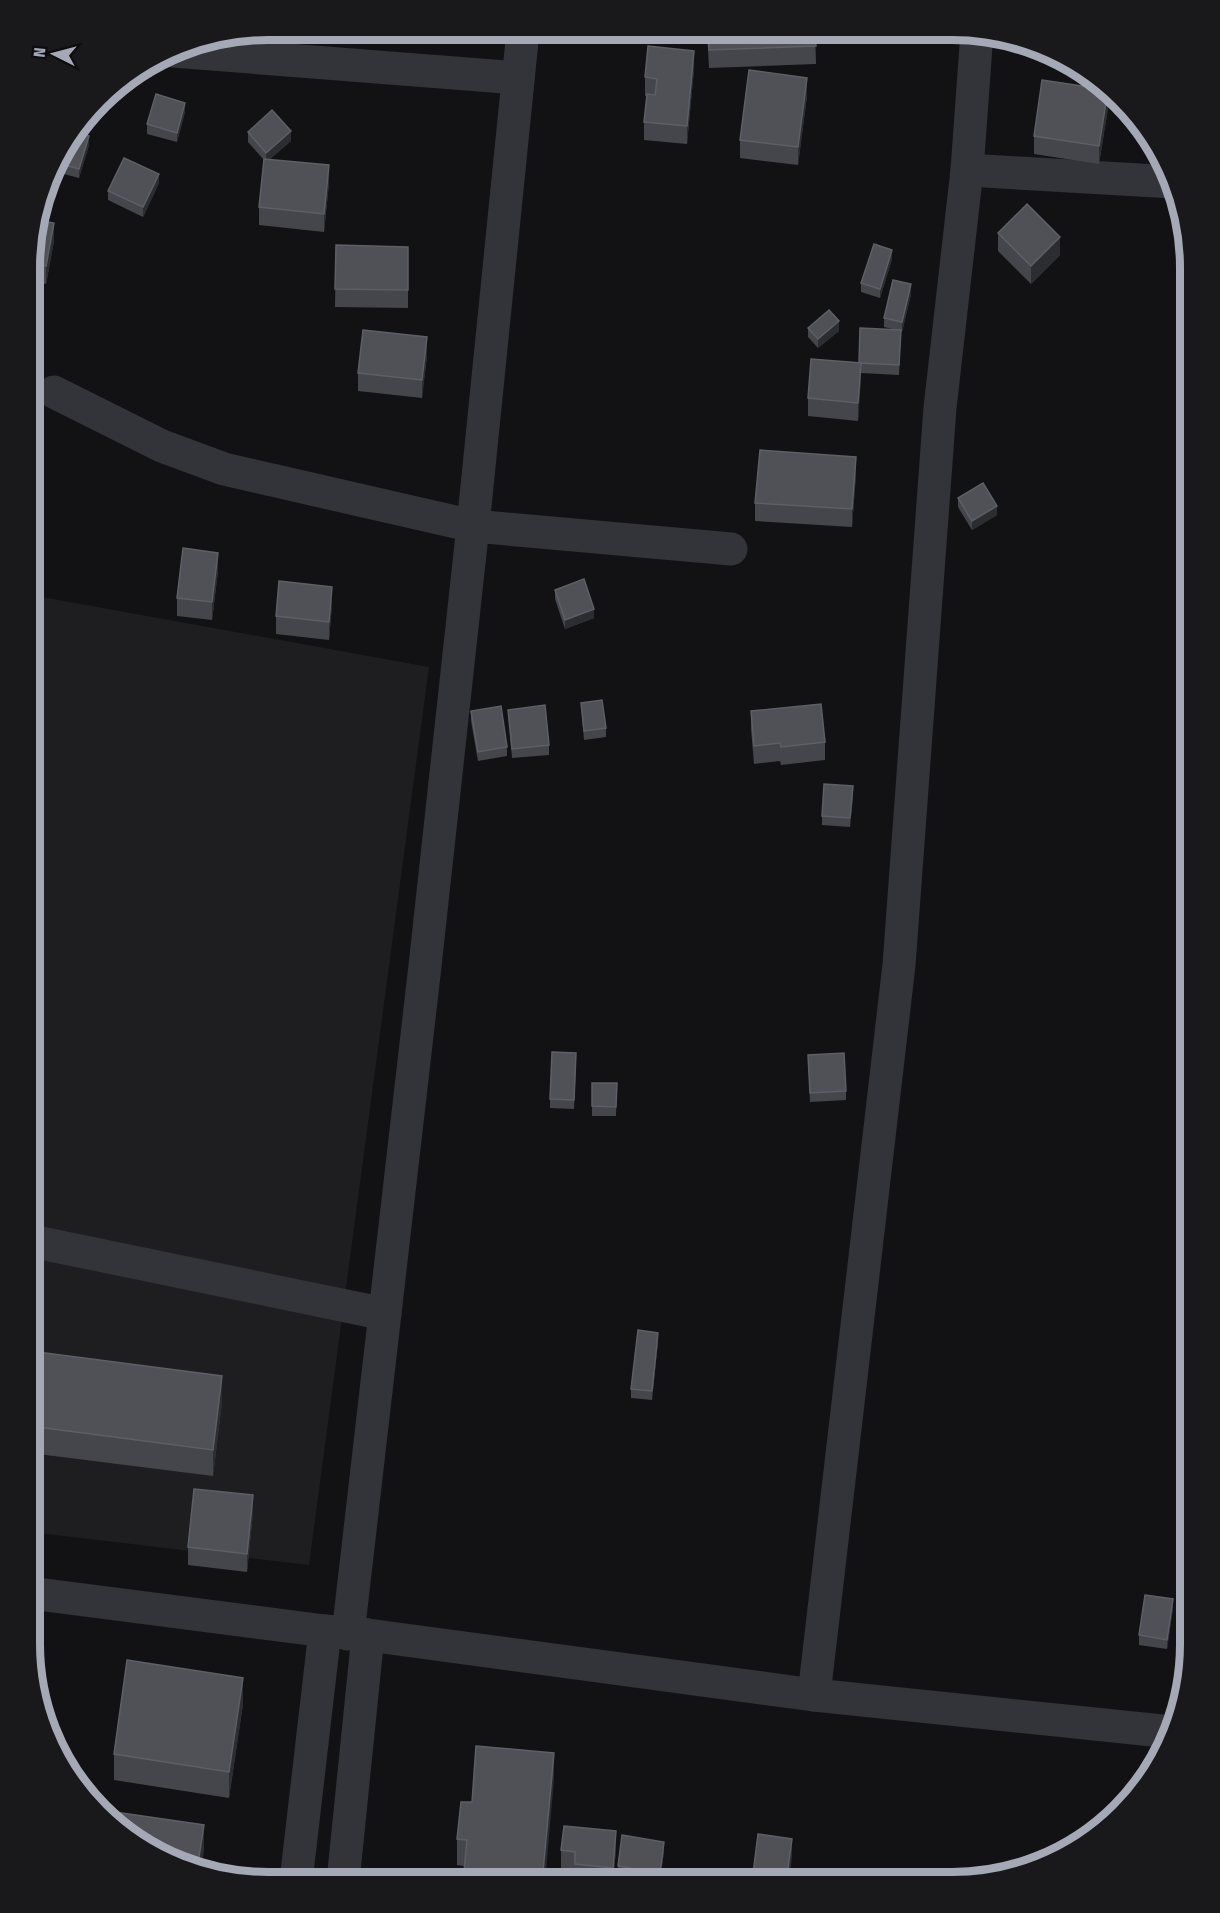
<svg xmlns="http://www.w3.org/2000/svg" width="1220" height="1913" font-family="'Fira Sans Condensed',sans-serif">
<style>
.built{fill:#1e1e21}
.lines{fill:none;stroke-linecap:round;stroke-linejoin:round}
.minor{stroke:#333439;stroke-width:33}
.wall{fill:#45464c}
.shaded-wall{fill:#2c2d31}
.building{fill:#4f5157;stroke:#5d5f66;stroke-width:1.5}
.rim{fill:none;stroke:#a4a9b5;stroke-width:8}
</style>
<rect width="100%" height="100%" fill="#121214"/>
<polygon class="built" points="31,595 429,667 309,1565 30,1532"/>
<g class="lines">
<g class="minor">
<polyline points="173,51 518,78"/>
<polyline points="967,170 1173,182"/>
<polyline points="54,392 162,446 224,469 473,526 731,549"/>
<polyline points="31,1241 385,1314"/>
<polyline points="30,1593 325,1631 368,1635 814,1695 1172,1732"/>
<polyline points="348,1634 425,966 473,526 523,31"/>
<polyline points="814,1695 899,965 940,408 967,170 977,32"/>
<polyline points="296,1881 325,1631"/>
<polyline points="343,1881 368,1635"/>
</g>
</g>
<g class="wall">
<polygon points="707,31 815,32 816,64 709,68"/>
<polygon points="694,69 687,144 644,140 644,122 647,96 645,96 645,77"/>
<polygon points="807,96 798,165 740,158 740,140"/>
<polygon points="1108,108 1099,164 1034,154 1034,136"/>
<polygon points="185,112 177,142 147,134 147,124"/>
<polygon points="248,132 291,141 270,159 329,183 324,232 259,225 259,207 264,160 248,142"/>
<polygon points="89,145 79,178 52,171 55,163"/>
<polygon points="159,183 143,217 108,200 108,191"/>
<polygon points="998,233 1060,255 1031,284 998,251"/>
<polygon points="32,238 54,241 46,284 32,281"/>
<polygon points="336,245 408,247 408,308 335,307"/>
<polygon points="892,259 880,298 861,292 861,283"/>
<polygon points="911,294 902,332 901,331 899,375 861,373 858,421 808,416 808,398 859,363 893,329 884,327 884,318"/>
<polygon points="808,328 839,331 818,348 808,337"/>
<polygon points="427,355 422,398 358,391 358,373"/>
<polygon points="856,475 852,527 755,521 755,503"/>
<polygon points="958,498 997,515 972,530 958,507"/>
<polygon points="218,571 212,620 177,616 177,598"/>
<polygon points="555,590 594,618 565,629 555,599"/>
<polygon points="332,605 329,640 276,634 276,616"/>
<polygon points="581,703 606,728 606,737 584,740"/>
<polygon points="508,710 549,745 549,755 512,758"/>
<polygon points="471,711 507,747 507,756 478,761 471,721"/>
<polygon points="751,711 825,742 825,760 781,765 780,761 754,764 751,729"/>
<polygon points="853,795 850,827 822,825 822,816"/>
<polygon points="808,1055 846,1091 846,1100 810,1102"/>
<polygon points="576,1062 574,1109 550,1108 550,1099"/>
<polygon points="592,1083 617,1083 616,1116 592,1116"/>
<polygon points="658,1342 652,1400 631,1398 631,1389"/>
<polygon points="30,1351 222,1402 213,1476 30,1453"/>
<polygon points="253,1513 247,1572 188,1565 188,1547"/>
<polygon points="1173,1608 1167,1649 1139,1645 1139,1635"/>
<polygon points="243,1704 229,1798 114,1780 114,1754"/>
<polygon points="554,1779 464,1866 457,1865 457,1839 472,1802"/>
<polygon points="616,1849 613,1882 575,1882 575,1870 561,1868 561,1850"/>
<polygon points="664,1851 660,1882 618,1875 618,1866"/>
</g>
<g class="shaded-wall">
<polygon points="694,51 694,69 687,144 687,126"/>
<polygon points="807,78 807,96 798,165 798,147"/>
<polygon points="1108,90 1108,108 1099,164 1099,146"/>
<polygon points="185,103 185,112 177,142 177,133"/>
<polygon points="291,131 291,141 266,162 266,153"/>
<polygon points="89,136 89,145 79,178 79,169"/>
<polygon points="329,165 329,183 324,232 324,214"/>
<polygon points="159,174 159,183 143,217 143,207"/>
<polygon points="54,223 54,241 46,284 46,266"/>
<polygon points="1060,237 1060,255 1031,284 1031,266"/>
<polygon points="892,250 892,259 880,298 880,289"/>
<polygon points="911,284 911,294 902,332 902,322"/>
<polygon points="839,321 839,331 818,348 818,339"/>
<polygon points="427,337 427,355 422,398 422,380"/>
<polygon points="861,363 861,381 858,421 858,403"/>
<polygon points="856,457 856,475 852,527 852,509"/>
<polygon points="997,506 997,515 972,530 972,521"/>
<polygon points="218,553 218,571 212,620 212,602"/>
<polygon points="332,587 332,605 329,640 329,622"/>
<polygon points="594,609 594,618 565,629 565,620"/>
<polygon points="853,786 853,795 850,827 850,818"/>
<polygon points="658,1333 658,1342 652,1400 652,1391"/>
<polygon points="222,1376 222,1402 213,1476 213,1450"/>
<polygon points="253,1495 253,1513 247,1572 247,1554"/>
<polygon points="1173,1599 1173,1608 1167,1649 1167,1640"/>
<polygon points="243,1678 243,1704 229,1798 229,1772"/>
<polygon points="554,1753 554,1779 545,1882 542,1882"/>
<polygon points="204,1825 204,1851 201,1871 197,1870"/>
<polygon points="616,1831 616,1849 613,1882 613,1868"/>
<polygon points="792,1839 792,1857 789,1883 786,1883"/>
<polygon points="664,1842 664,1851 660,1882 660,1873"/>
</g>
<g class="building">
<polygon points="708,31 815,32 816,46 709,50"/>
<polygon points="648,46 694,51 687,126 644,122 647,94 655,95 657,79 645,77"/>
<polygon points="749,70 807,78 798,147 740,140"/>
<polygon points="1042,80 1108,90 1099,146 1034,136"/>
<polygon points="156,94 185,103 177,133 147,124"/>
<polygon points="272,110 291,131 266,153 248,132"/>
<polygon points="78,132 89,136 79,169 55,162"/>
<polygon points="124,158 159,174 143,207 108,191"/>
<polygon points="264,159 329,165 324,214 259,207"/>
<polygon points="1027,204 1060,237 1031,266 998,233"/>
<polygon points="37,220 54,223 46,266 32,263 32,238"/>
<polygon points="874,244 892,250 880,289 861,283"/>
<polygon points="336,245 408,247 408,290 335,289"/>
<polygon points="893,280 911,284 902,322 884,318"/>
<polygon points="829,310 839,321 818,339 808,328"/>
<polygon points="860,328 901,330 899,365 859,363"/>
<polygon points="363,330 427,337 422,380 358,373"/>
<polygon points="811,359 861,363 858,403 808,398"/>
<polygon points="760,450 856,457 852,509 755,503"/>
<polygon points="983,483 997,506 972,521 958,498"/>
<polygon points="183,548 218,553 212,602 177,598"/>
<polygon points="584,579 594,609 565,620 555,590"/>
<polygon points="279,581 332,587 329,622 276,616"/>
<polygon points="602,700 606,728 584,731 581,703"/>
<polygon points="821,704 825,742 781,747 780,743 754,746 751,711"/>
<polygon points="545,705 549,745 512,749 508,710"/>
<polygon points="501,706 507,747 478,752 471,711"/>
<polygon points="824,784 853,786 850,818 822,816"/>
<polygon points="552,1052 576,1053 574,1100 550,1099"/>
<polygon points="844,1053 846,1091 810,1093 808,1055"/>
<polygon points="592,1083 617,1083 616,1107 592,1106"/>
<polygon points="638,1330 658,1333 652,1391 631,1389"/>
<polygon points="30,1351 222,1376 213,1450 30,1426"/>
<polygon points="194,1489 253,1495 247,1554 188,1547"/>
<polygon points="1145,1595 1173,1599 1167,1640 1139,1635"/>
<polygon points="127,1660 243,1678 229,1772 114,1754"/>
<polygon points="476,1746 554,1753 542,1882 463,1882 467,1840 457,1839 461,1802 472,1802"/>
<polygon points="108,1811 204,1825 197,1870 177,1865 124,1834 107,1817"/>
<polygon points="564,1826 616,1831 613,1868 575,1864 575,1852 561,1850"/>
<polygon points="758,1834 792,1839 786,1883 752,1882"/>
<polygon points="622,1835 664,1842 660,1873 618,1866"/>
</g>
<path d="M0 0H1220V1913H0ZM268 40H952A228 228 0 0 1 1180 268V1644A228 228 0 0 1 952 1872H268A228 228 0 0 1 40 1644V268A228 228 0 0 1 268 40Z" fill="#19191c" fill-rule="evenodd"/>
<path class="rim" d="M268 40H952A228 228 0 0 1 1180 268V1644A228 228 0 0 1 952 1872H268A228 228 0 0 1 40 1644V268A228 228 0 0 1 268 40Z"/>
<g transform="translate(54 54) rotate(276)" stroke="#0d0d0f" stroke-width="4.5" paint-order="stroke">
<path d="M0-4.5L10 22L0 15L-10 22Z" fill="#a4a9b5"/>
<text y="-9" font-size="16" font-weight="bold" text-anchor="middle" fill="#a4a9b5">N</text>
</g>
</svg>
